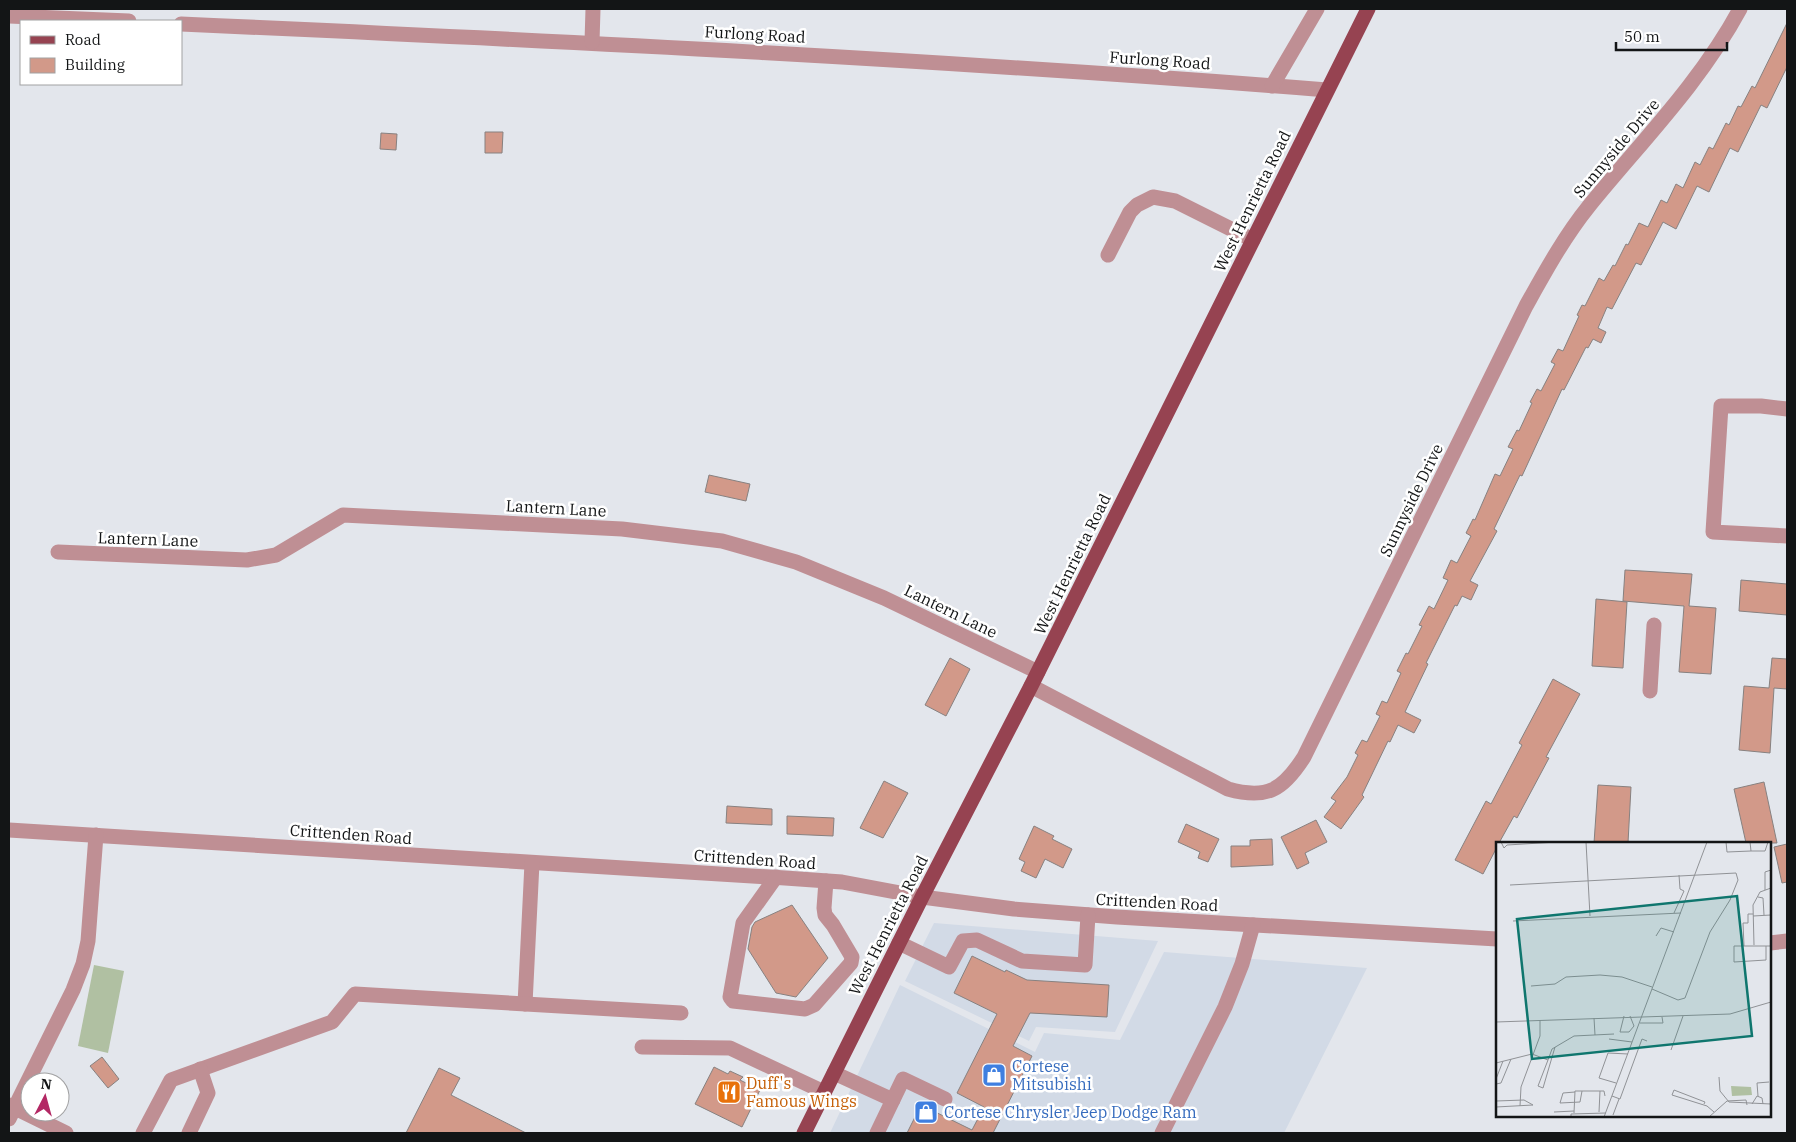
<svg xmlns="http://www.w3.org/2000/svg" width="1796" height="1142" font-family="'IBM Plex Serif',serif">
<style>
.built{fill:#d2dae6}
.green{fill:#b0c0a2}
.building{fill:#d29989;stroke:#878180}
.lines{fill:none;stroke-linecap:round;stroke-linejoin:round}
.minor{stroke:#bf8f94;stroke-width:15}
.major{stroke:#964351;stroke-width:15}
.labels{text-anchor:middle;stroke-width:5;stroke-linejoin:round;paint-order:stroke}
.street-label{font-size:16px;fill:#131516;stroke:#fff}
.shop-label{font-size:16px;fill:#366cbe;stroke:#fff;text-anchor:start}
.food-label{font-size:16px;fill:#c56008;stroke:#fff;text-anchor:start}
.inset-road{fill:none;stroke:#909296;stroke-width:1}
.view{fill:#0f766e;fill-opacity:0.15;stroke:#0f766e;stroke-width:2.5}
.inset-edge{fill:none;stroke:#131516;stroke-width:2.5}
</style>
<rect width="100%" height="100%" fill="#e3e6ec"/>
<g class="built">
<polygon points="934,923 1158,941 1115,1032 1036,1027 1029,1041 905,981"/>
<polygon points="1164,952 1367,968 1284,1133 830,1133 900,985 1035,1052 1044,1033 1120,1040"/>
</g>
<polygon class="green" points="94,965 124,971 108,1053 78,1046"/>
<g class="building">
<polygon points="1787,23 1787,67 1767,108 1761,105 1738,152 1730,148 1709,192 1697,186 1676,229 1663,222 1641,265 1636,263 1612,309 1607,307 1598,328 1606,332 1601,343 1593,339 1588,348 1586,347 1564,390 1562,389 1522,476 1520,475 1494,529 1497,531 1470,581 1478,585 1471,600 1462,596 1457,606 1455,605 1426,663 1428,664 1405,712 1421,720 1414,733 1398,725 1390,742 1388,741 1362,795 1364,797 1341,829 1324,817 1336,801 1331,798 1347,777 1358,755 1355,753 1362,740 1367,742 1380,716 1376,714 1382,701 1387,703 1401,673 1397,671 1406,653 1408,654 1422,626 1419,625 1429,606 1434,609 1448,580 1443,578 1451,560 1457,563 1471,536 1466,533 1473,519 1475,520 1495,474 1500,476 1513,449 1508,447 1517,430 1519,431 1532,403 1530,402 1537,389 1541,391 1555,364 1551,362 1558,349 1563,351 1579,316 1577,315 1582,305 1585,306 1599,278 1604,281 1613,265 1615,266 1626,244 1628,245 1639,223 1648,227 1661,200 1667,203 1676,184 1683,188 1695,162 1700,165 1709,147 1713,149 1726,123 1729,125 1738,106 1741,107 1752,86 1755,88"/>
<polygon points="485,132 503,132 502,153 485,153"/>
<polygon points="381,133 397,134 396,150 380,149"/>
<polygon points="709,475 750,484 746,501 705,492"/>
<polygon points="1625,570 1692,574 1689,606 1716,608 1711,674 1679,672 1684,606 1623,601"/>
<polygon points="1741,580 1787,584 1787,615 1739,611"/>
<polygon points="1596,599 1627,602 1623,668 1592,666"/>
<polygon points="950,658 970,669 946,716 925,705"/>
<polygon points="1772,658 1787,659 1787,689 1774,688 1770,753 1739,750 1744,686 1769,688"/>
<polygon points="1553,679 1580,694 1546,757 1549,758 1517,818 1514,816 1499,843 1497,843 1497,847 1483,874 1455,860 1486,801 1491,804 1522,745 1519,743"/>
<polygon points="884,781 908,793 883,838 860,828"/>
<polygon points="1764,782 1777,843 1746,843 1734,789"/>
<polygon points="1598,785 1631,787 1628,843 1594,843"/>
<polygon points="727,806 772,809 772,825 726,823"/>
<polygon points="787,816 834,818 833,836 787,834"/>
<polygon points="1316,820 1327,842 1305,853 1309,863 1297,869 1281,837"/>
<polygon points="1186,824 1219,839 1208,862 1198,858 1200,852 1178,842"/>
<polygon points="1034,826 1054,836 1052,839 1072,849 1063,868 1045,859 1036,878 1021,871 1025,862 1019,859"/>
<polygon points="1272,839 1273,865 1231,867 1231,846 1250,846 1250,840"/>
<polygon points="1787,844 1787,882 1782,883 1774,847"/>
<polygon points="792,905 828,958 796,997 776,993 748,949 752,927 755,922"/>
<polygon points="972,956 1005,972 1006,970 1027,980 1109,985 1107,1017 1030,1013 1013,1046 1032,1056 993,1133 907,1133 921,1105 972,1130 984,1107 957,1093 997,1014 954,993"/>
<polygon points="102,1057 119,1079 108,1088 90,1066"/>
<polygon points="714,1067 728,1074 730,1071 743,1077 740,1080 760,1090 742,1127 695,1104"/>
<polygon points="439,1068 460,1078 451,1095 526,1133 406,1133"/>
</g>
<g class="lines">
<g class="minor">
<polyline points="9,16 129,21"/>
<path d="M181,24C563,41 946,60 1327,90"/>
<polyline points="592,42 593,9"/>
<polyline points="1272,86 1317,9"/>
<polyline points="1108,255 1130,212 1137,205 1153,197 1175,201 1253,240"/>
<polyline points="1787,409 1761,406 1721,406 1713,532 1787,536"/>
<polyline points="58,552 247,560 276,555 343,515 622,529 722,541 796,562 884,598 1038,672"/>
<path d="M1031,686L1228,789C1267,800 1283,790 1304,757L1526,306C1545,272 1564,237 1589,206C1641,142 1700,83 1740,9"/>
<polyline points="1650,691 1654,625"/>
<polyline points="9,830 785,878 842,882 922,897 1014,909 1117,917 1497,939"/>
<polyline points="776,877 743,923 730,997 733,1001 805,1009 814,1005 851,963 852,957 833,925 825,915 824,908 826,881"/>
<polyline points="899,943 949,967 963,941 977,940 1022,961 1085,965 1088,915"/>
<polyline points="1770,943 1787,941"/>
<polyline points="525,1004 532,863"/>
<polyline points="642,1047 730,1048 824,1092"/>
<polyline points="834,1073 893,1100"/>
<polyline points="9,1105 66,1133"/>
<polyline points="9,1119 73,990 83,964 88,941 96,835"/>
<polyline points="143,1133 171,1080 332,1022 355,994 681,1013"/>
<polyline points="189,1133 208,1093 200,1069"/>
<polyline points="877,1133 903,1079 945,1099"/>
<polyline points="1162,1133 1225,1007 1242,964 1253,925"/>
</g>
<polyline class="major" points="804,1133 922,897 1031,686 1368,9"/>
</g>
<defs>
<g id="shop-square" transform="scale(1.25)"><rect x="-9" y="-9" width="18" height="18" rx="4" fill="#3f7fe0" stroke="#fff"/><path d="M-5-2.5h2.3a2.7 3.5 0 0 1 5.4 0H5L5.5 6h-11ZM-1.5-2.5h3a1.5 2.3 0 0 0-3 0Z" fill="#fff"/></g>
<g id="restaurant-square" transform="scale(1.25)"><rect x="-9" y="-9" width="18" height="18" rx="4" fill="#e8710a" stroke="#fff"/><path d="M-5-6h1v4h1v-4h1v4h1v-4h1v5L-1.5 .5V6h-2V.5L-5-1ZM5-6V6H3V1.5H1.5Q1.5-4 5-6Z" fill="#fff"/></g>
</defs>
<g fill-rule="evenodd">
<use href="#shop-square" x="994" y="1075"/>
<use href="#restaurant-square" x="729" y="1092"/>
<use href="#shop-square" x="926" y="1112"/>
</g>
<g class="labels">
<g class="street-label">
<text transform="translate(755 34) rotate(3)" y="6">Furlong Road</text>
<text transform="translate(1160 60) rotate(4)" y="6">Furlong Road</text>
<text transform="translate(1616 148) rotate(-50)" y="6">Sunnyside Drive</text>
<text transform="translate(1252 201) rotate(-64)" y="6">West Henrietta Road</text>
<text transform="translate(1411 500) rotate(-64)" y="6">Sunnyside Drive</text>
<text transform="translate(556 508) rotate(3)" y="6">Lantern Lane</text>
<text transform="translate(148 539) rotate(2)" y="6">Lantern Lane</text>
<text transform="translate(1072 564) rotate(-64)" y="6">West Henrietta Road</text>
<text transform="translate(951 611) rotate(26)" y="6">Lantern Lane</text>
<text transform="translate(351 834) rotate(4)" y="6">Crittenden Road</text>
<text transform="translate(755 859) rotate(4)" y="6">Crittenden Road</text>
<text transform="translate(1157 902) rotate(3)" y="6">Crittenden Road</text>
<text transform="translate(888 925) rotate(-63)" y="6">West Henrietta Road</text>
</g>
<g class="shop-label">
<text x="1012" y="1072">Cortese<tspan x="1012" dy="18">Mitsubishi</tspan></text>
<text x="944" y="1118">Cortese Chrysler Jeep Dodge Ram</text>
</g>
<g class="food-label">
<text x="746" y="1089">Duff's<tspan x="746" dy="18">Famous Wings</tspan></text>
</g>
</g>
<g transform="translate(1496 842)">
<rect width="275" height="275" fill="#e3e6ec"/>
<path d="M235,244L255,245L256,253L236,254Z" fill="#b0c0a2"/>
<path class="inset-road" d="M5,0L8,6L11,3L61,0M90,0L94,74M230,0L231,10L255,9L254,0M255,9H269L272,0M14,43L240,31L242,38L234,58L214,90L189,156L182,158L156,147M269,48V30L275,28M262,55L267,56L268,73M178,71L188,49L184,47L183,33M275,73V88M257,74L275,73M17,79L185,71M160,94L165,86L178,90M258,103L257,63L264,50L275,46M248,104L247,81H252V72H257M270,104V118L238,120V104H275M35,144L59,142L70,135L104,133L126,135L156,145M128,174L124,190H133L138,184L134,174M98,176L99,193M0,180L234,172L275,160M144,181H167L166,175M113,197L136,200M175,208L187,174M52,218L42,244L47,246L59,205M0,221L36,212L52,218L56,207L78,194L118,192M223,235L224,249L233,260L275,262M0,237L7,219M120,241L103,236L112,211L132,212M0,242L5,241L15,217M79,250L67,251L64,261L84,260L86,249M116,254L124,257L146,197L151,199M262,254L261,241L273,240M0,259L28,258L37,263M231,259L250,258L251,263M208,262L209,260L178,248L176,253L211,264L218,270M256,262L261,254L266,256L267,262M24,264L25,245L44,194V178M0,265L37,263M58,270L78,269M103,270L104,249M78,271L79,249H108L109,254M117,273L123,257M75,275V272L110,271M108,275L211,0M213,275L231,259"/>
<path class="view" d="M241,54L256,194L36,217L21,77Z"/>
<rect width="275" height="275" class="inset-edge"/>
</g>
<rect width="1796" height="1142" fill="none" stroke="#131516" stroke-width="20"/>
<rect x="20" y="20" width="162" height="65" fill="#ffffff" stroke="#a1a1a2"/>
<rect x="30" y="36" width="25" height="8" fill="#964351" stroke="#a1a1a2"/>
<text x="65" y="45" font-size="15" fill="#131516">Road</text>
<rect x="30" y="58" width="25" height="15" fill="#d29989" stroke="#a1a1a2"/>
<text x="65" y="70" font-size="15" fill="#131516">Building</text>
<g transform="translate(45 1097) rotate(6)"><circle r="24" fill="#ffffff" stroke="#a1a1a2"/>
<path d="M0-4L9 19L0 12L-9 19Z" fill="#b32864"/>
<text y="-8" font-size="14" font-weight="bold" text-anchor="middle" fill="#131516">N</text>
</g>
<path d="M1616 42v8h111v-8" fill="none" stroke="#131516" stroke-width="2.5"/>
<text x="1624" y="42" font-size="15" fill="#131516" stroke="#ffffff" stroke-width="4" paint-order="stroke">50 m</text>
</svg>
